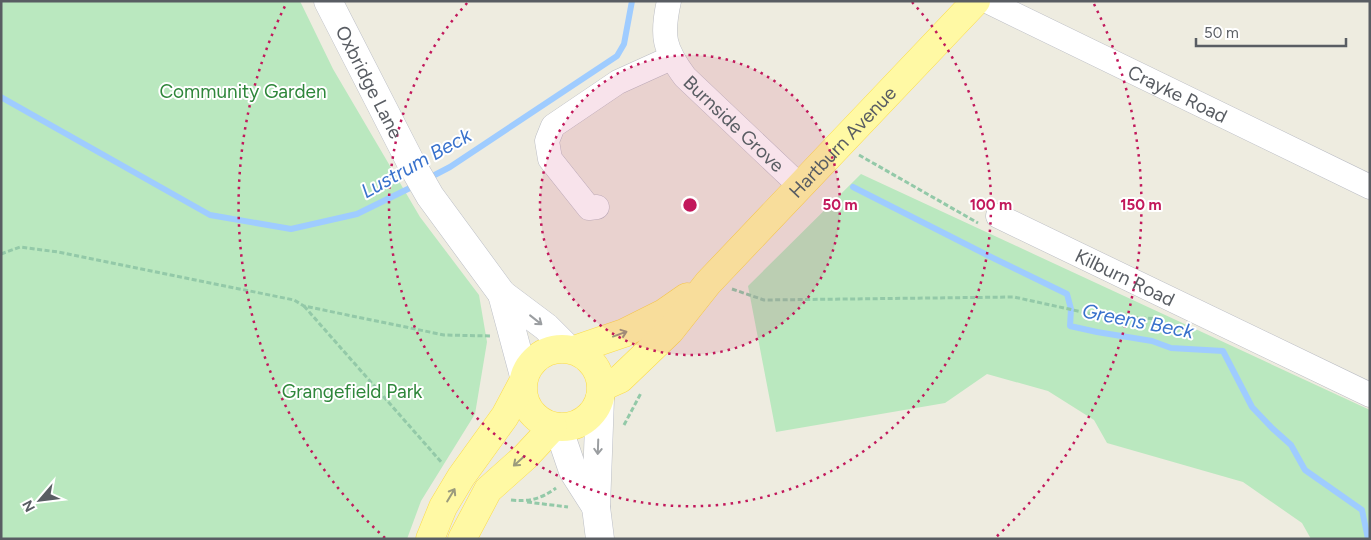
<svg xmlns="http://www.w3.org/2000/svg" width="1371" height="540" font-family="Figtree,sans-serif">
<style>
.green{fill:#bae8bf}
.lines{fill:none;stroke-linecap:round;stroke-linejoin:round}
.stream{stroke:#9fccff;stroke-width:6}
.street-casing{stroke:#bbbdc4;stroke-width:25}
.secondary-casing{stroke:#bbbec6;stroke-width:29}
.primary-casing{stroke:#fcdc4b;stroke-width:29}
.path{stroke:#93c9a8;stroke-width:3;stroke-dasharray:5 2.5;stroke-linecap:butt}
.street{stroke:#fff;stroke-width:24}
.secondary{stroke:#fff;stroke-width:28}
.primary{stroke:#fff9a4;stroke-width:28}
.oneway{stroke:#9b9ea1}
.oneway2{stroke:#9b9b7d}
.ring{fill:none;stroke:#c2185b;stroke-width:2.5;stroke-dasharray:2.5 5}
.labels{text-anchor:middle;stroke-width:4;stroke-linejoin:round;paint-order:stroke}
.street-label{font-size:19px;fill:#595d63;stroke:#fff}
.park-label{font-size:19px;fill:#2e863a;stroke:#fff}
.water-label{font-size:20px;font-style:italic;fill:#3972cc;stroke:#fff}
.centre{fill:#c2185b;stroke:#fff;stroke-width:2.5}
.ring-label{font-size:15px;text-anchor:middle;font-weight:bold;fill:#c2185b;stroke:#fff;stroke-width:4;stroke-linejoin:round;paint-order:stroke}
</style>
<rect width="100%" height="100%" fill="#eeece0"/>
<g class="green">
<polygon points="1,1 300,1 333,69 420,217 479,295 487,342 475,414 421,501 407,539 1,539"/>
<polygon points="861,174 1370,410 1370,539 1311,539 1302,523 1243,482 1107,443 1094,420 1048,391 987,374 945,403 776,432 748,286"/>
</g>
<g class="lines">
<g class="stream">
<polyline points="1,97 210,215 291,229 357,214 416,185"/>
<polyline points="427,179 450,167 617,56 624,44 632,1"/>
<polyline points="853,187 987,255 1067,294 1071,309 1070,326 1097,332 1152,341 1171,348 1223,351 1252,407 1272,428 1291,445 1305,470 1362,510 1368,539"/>
</g>
<g class="street-casing">
<g id="street">
<path id="s1" d="M669,1C661,36 664,49 685,77L800,186"/>
<path id="s2" d="M987,1L1370,187"/>
<polyline points="597,207 589,208 550,159 547,141 553,126 618,82 671,58"/>
<path id="s3" d="M998,216L1370,395"/>
</g>
</g>
<g class="secondary-casing">
<g id="secondary">
<path id="s4" d="M328,1L411,163L430,196L502,294L546,327L567,348"/>
<polyline points="502,294 524,376"/>
<polyline points="558,427 573,471 596,507"/>
<polyline points="600,539 596,507 600,398"/>
</g>
</g>
<g class="primary-casing">
<g id="primary">
<circle cx="562" cy="388" r="39"/>
<polyline points="574,350 624,333 664,313 687,297"/>
<path id="s5" d="M602,387L620,379L670,331L708,283L976,1"/>
<polyline points="430,539 443,507 461,477 505,416 522,384"/>
<polyline points="462,539 488,490 525,457 553,427"/>
</g>
</g>
<g class="path">
<polyline points="859,155 978,223"/>
<polyline points="1,254 20,247 58,252 294,300 304,306 444,335 491,336"/>
<polyline points="732,289 764,300 1014,297 1096,315 1160,319"/>
<polyline points="304,306 442,463"/>
<polyline points="624,425 641,393"/>
<path d="M511,500C529,502 541,499 556,488"/>
<polyline points="527,502 568,507"/>
</g>
<use href="#street" class="street"/>
<use href="#secondary" class="secondary"/>
<use href="#primary" class="primary"/>
</g>
<defs><path id="oneway-shaft" d="M-6 0H5M1.5-3L5.5 0L1.5 3" fill="none" stroke-width="1.6" stroke-linecap="round" stroke-linejoin="round" transform="scale(1.25)"/></defs>
<g class="oneway">
<use href="#oneway-shaft" transform="translate(536 320) rotate(38)"/>
<use href="#oneway-shaft" transform="translate(598 447) rotate(92)"/>
</g>
<g class="oneway2">
<use href="#oneway-shaft" transform="translate(620 334) rotate(-20)"/>
<use href="#oneway-shaft" transform="translate(519 461) rotate(138)"/>
<use href="#oneway-shaft" transform="translate(451 495) rotate(-59)"/>
</g>
<circle cx="690" cy="205" r="150" fill="#c2185b" fill-opacity=".12"/>
<g class="ring">
<circle cx="690" cy="205" r="150"/>
<path d="M912 2A301 301 0 1 1 468 2"/>
<path d="M385 538A451 451 0 0 1 286 4M1094 4A451 451 0 0 1 995 538"/>
</g>
<g class="labels">
<g class="street-label">
<text dy="7" stroke="none"><textPath href="#s4" startOffset="91">Oxbridge Lane</textPath></text>
<text dy="7" stroke="none"><textPath href="#s2" startOffset="212">Crayke Road</textPath></text>
<text dy="7" stroke="none"><textPath href="#s1" startOffset="149">Burnside Grove</textPath></text>
<text dy="7" stroke="none"><textPath href="#s5" startOffset="345">Hartburn Avenue</textPath></text>
<text dy="7" stroke="none"><textPath href="#s3" startOffset="141">Kilburn Road</textPath></text>
</g>
<g class="park-label">
<text x="243" y="98">Community Garden</text>
<text x="352" y="398">Grangefield Park</text>
</g>
<g class="water-label">
<text transform="translate(416 163) rotate(-29)" y="7">Lustrum Beck</text>
<text transform="translate(1138 321) rotate(11)" y="7">Greens Beck</text>
</g>
</g>
<circle cx="690" cy="205" r="8" class="centre"/>
<g class="ring-label">
<text x="840" y="210">50 m</text>
<text x="991" y="210">100 m</text>
<text x="1141" y="210">150 m</text>
</g>
<rect width="1371" height="540" fill="none" stroke="#595d63" stroke-width="5"/>
<g transform="translate(40 500) rotate(242)" stroke="#ffffff" stroke-width="4" paint-order="stroke">
<path d="M0-4L9 19L0 12L-9 19Z" fill="#595d63"/>
<text y="-8" font-size="14" font-weight="bold" text-anchor="middle" fill="#595d63">N</text>
</g>
<path d="M1196 38v8h150v-8" fill="none" stroke="#595d63" stroke-width="2.5"/>
<text x="1204" y="38" font-size="15" fill="#595d63" stroke="#ffffff" stroke-width="4" paint-order="stroke">50 m</text>
</svg>
